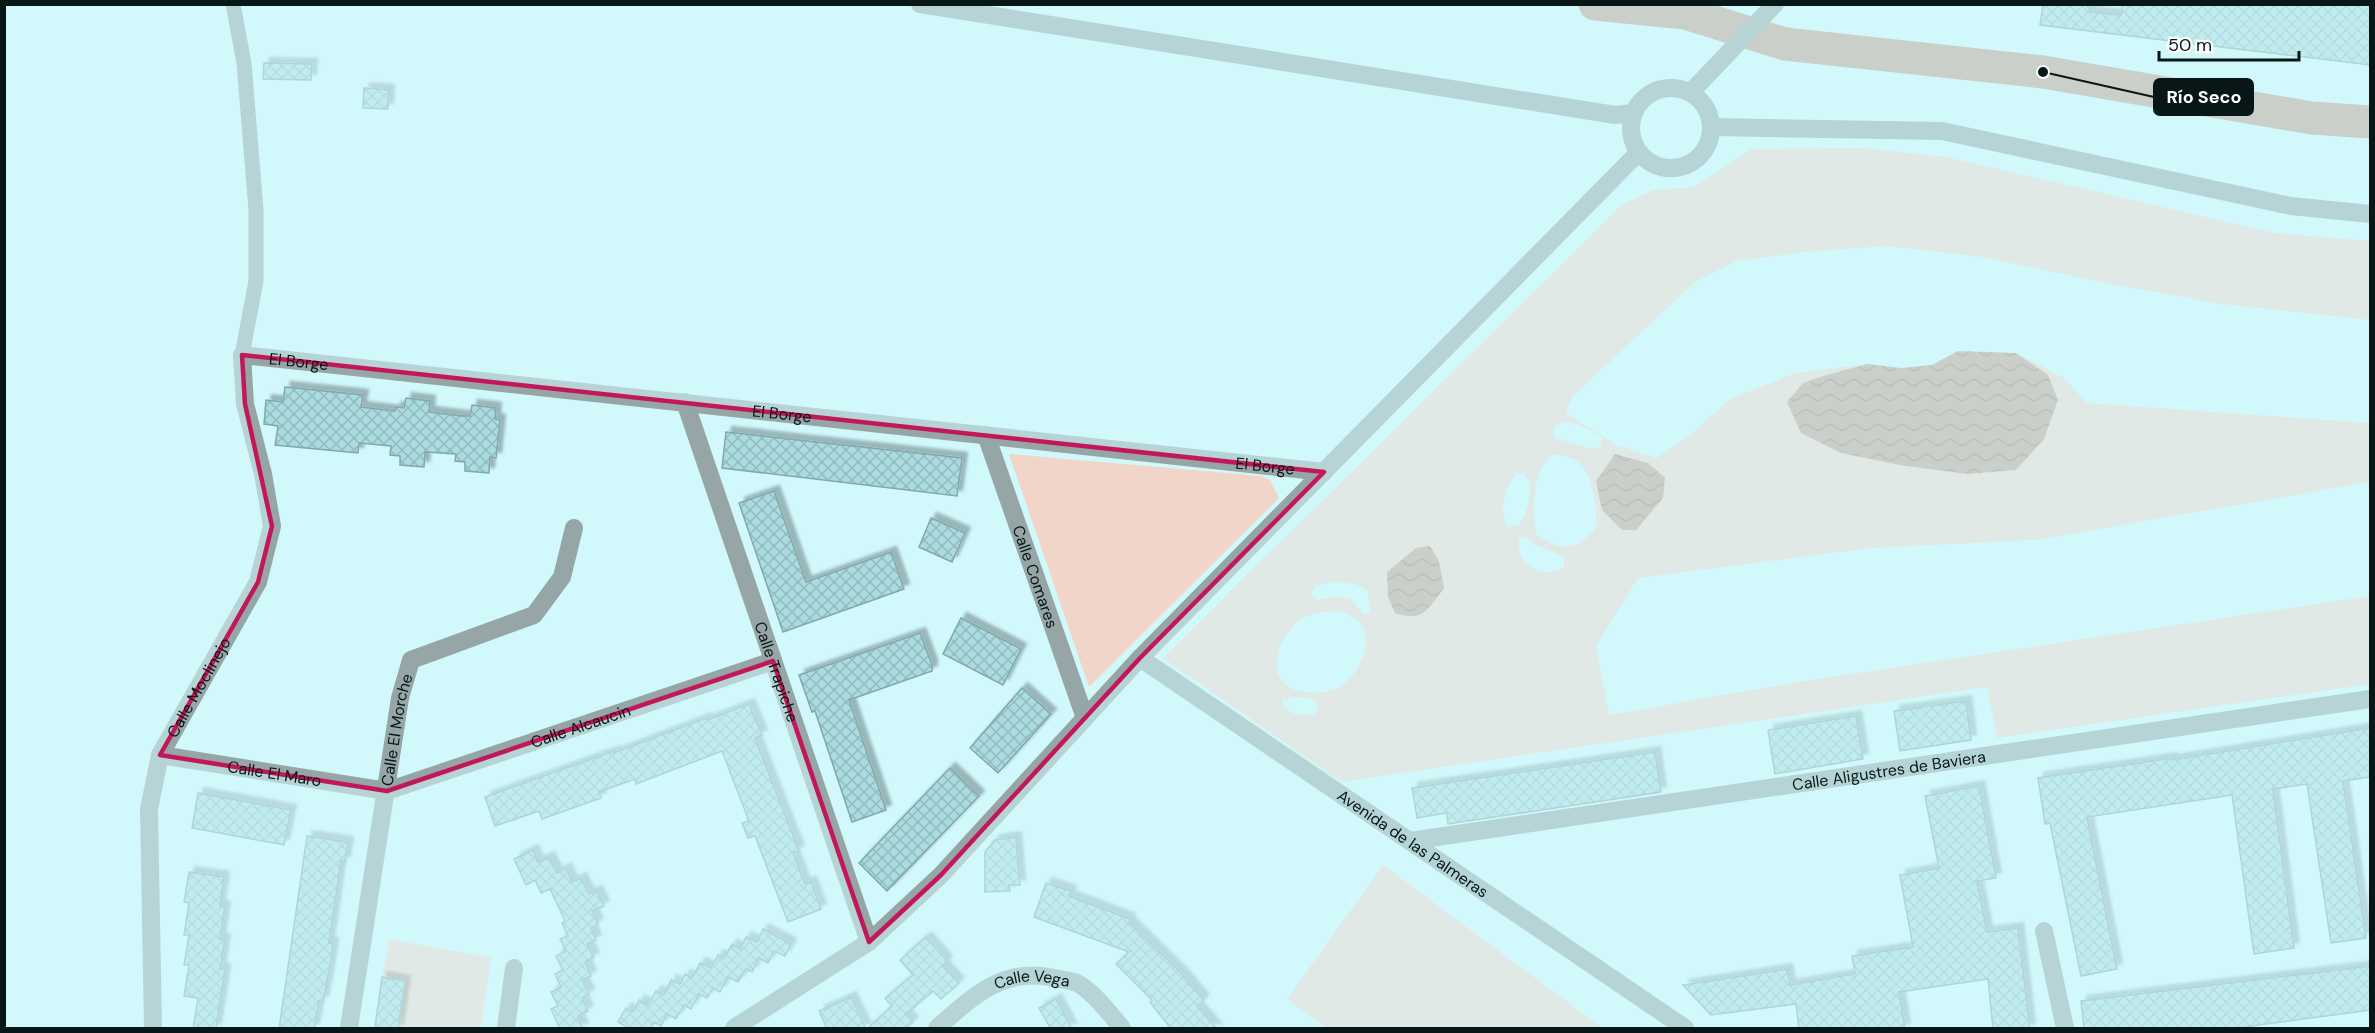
<svg xmlns="http://www.w3.org/2000/svg" width="2375" height="1033" font-family="'DM Sans',sans-serif">
<style>
.grass{fill:#f2d5c9;fill-rule:evenodd}
.water{fill:url(#water-waves)}
.lines{fill:none;stroke-linecap:round;stroke-linejoin:round}
.river{stroke:#c29c8c;stroke-width:33}
.building{fill:url(#building-cross-hatch);stroke:#83a8ac;stroke-width:1.5;filter:url(#shadow)}
.pedestrian{stroke:#96a6a7;stroke-width:15}
.minor{stroke:#96a6a7;stroke-width:18}
.tertiary{stroke:#96a6a7;stroke-width:18}
.marked{fill:none;stroke:#c2185b;stroke-width:4.5;stroke-linejoin:round}
.labels{text-anchor:middle;stroke-width:6;stroke-linejoin:round;paint-order:stroke}
.street-label{font-size:16px;fill:#071617;stroke:#fdfdfd}
.leader{fill:none;stroke:#071617;stroke-width:2}
.callout-dot{fill:#071617;stroke:#fdfdfd;stroke-width:2}
.callout{fill:#071617;stroke:#071617;stroke-width:2}
.callout-label{font-size:18px;text-anchor:middle;font-weight:bold;fill:#fff}
</style>
<defs>
<pattern id="water-waves" width="16" height="10" patternUnits="userSpaceOnUse" patternTransform="scale(1.5)"><rect width="16" height="10" fill="#c29c8c"/><path d="M0 5q4-4 8 0t8 0" fill="none" stroke="#9c7e71"/></pattern>
<pattern id="building-cross-hatch" width="8" height="8" patternUnits="userSpaceOnUse" patternTransform="scale(1.5)"><rect width="8" height="8" fill="#aadbdf"/><path d="M0 0l8 8M0 8l8-8" fill="none" stroke="#91bbbf"/></pattern>
<filter id="shadow"><feDropShadow dx="5.5" dy="-5.5" stdDeviation="1.5" flood-color="#0004"/></filter>
</defs>
<rect width="100%" height="100%" fill="#d1f9fc"/>
<g class="grass">
<path d="M1863,148L1946,157L2275,233L2370,241V320L2221,304L2100,282L1982,257L1887,246L1804,252L1736,261L1695,282L1572,397L1566,413L1616,445L1657,458L1689,436L1730,399L1796,373L1867,364L1823,376L1803,383L1841,453L1905,466L1968,474L2016,470L2044,439L2048,375L2016,353L2064,378L2087,403L2370,423V482L2036,540L1872,548L1638,578L1596,647L1609,715L1791,683L2370,596V684L1997,738L1987,687L1341,782L1163,658L1622,205L1654,190L1694,187L1752,149ZM1565,422C1579,424 1590,429 1602,438L1600,446L1593,449L1554,438V426ZM1552,455C1585,454 1591,476 1595,504C1596,513 1598,524 1593,532C1591,534 1588,536 1586,538C1568,553 1553,546 1536,534C1533,509 1531,472 1552,455ZM1523,473C1537,487 1528,508 1520,524L1508,528C1497,509 1505,491 1515,474ZM1525,536L1538,546L1561,555L1564,559V567C1541,581 1516,564 1519,539ZM1329,582C1344,582 1355,582 1368,591L1370,613L1364,615L1350,598L1332,597L1318,600L1311,594L1316,586ZM1340,611C1348,615 1359,618 1363,627C1373,646 1357,677 1339,687C1327,694 1302,695 1289,687C1264,672 1281,634 1300,620C1312,612 1327,612 1340,611ZM1294,697L1309,698L1317,703L1316,714L1297,715L1284,708L1282,700Z"/>
<polygon points="1009,454 1261,476 1270,480 1279,498 1089,687"/>
<polygon points="1383,865 1601,1027 1599,1028 1327,1028 1287,999"/>
<polygon points="389,939 491,958 481,1028 374,1028"/>
</g>
<g class="water">
<polygon points="1958,351 2016,353 2048,375 2058,400 2044,439 2016,470 1968,474 1905,466 1841,453 1801,433 1787,402 1803,383 1823,376 1867,364 1901,368 1932,365"/>
<polygon points="1615,454 1648,463 1665,478 1663,498 1636,530 1622,530 1602,510 1596,481"/>
<path d="M1430,546L1439,561L1444,588C1428,609 1423,623 1395,613L1388,597L1387,572L1416,548Z"/>
</g>
<g class="lines">
<polyline class="river" points="1595,4 1685,13 1785,44 2043,72 2312,118 2370,122"/>
</g>
<g class="building">
<polygon points="2043,4 2086,4 2091,12 2121,15 2122,4 2370,4 2370,65 2040,25"/>
<polygon points="264,63 312,64 311,80 263,79"/>
<polygon points="364,88 389,90 388,109 363,108"/>
<polygon points="285,387 363,395 361,407 395,411 396,407 404,408 406,398 430,401 429,412 462,416 470,416 472,405 496,408 495,419 500,420 496,458 490,457 489,473 465,471 465,462 455,461 456,454 425,452 424,467 400,465 400,456 390,455 391,446 359,443 358,453 275,445 278,426 264,424 266,400 283,402"/>
<polygon points="726,432 962,458 957,496 722,468"/>
<polygon points="774,491 806,582 891,552 904,589 783,632 739,503"/>
<polygon points="931,518 965,533 952,562 919,547"/>
<polygon points="961,618 1021,649 1003,685 943,654"/>
<polygon points="920,633 932,665 932,671 849,700 886,810 852,822 815,711 812,712 799,675"/>
<polygon points="1022,688 1051,714 998,773 970,748"/>
<polygon points="1966,701 1971,740 1900,751 1894,711"/>
<polygon points="749,704 762,735 755,738 799,851 793,853 805,884 811,882 821,909 788,922 755,836 748,838 742,823 749,821 722,751 636,784 635,779 599,792 601,798 542,819 539,811 495,826 485,797 614,751 614,753 706,718 707,720"/>
<polygon points="1856,716 1863,759 1775,774 1768,730"/>
<polygon points="2370,728 2370,777 2343,781 2366,938 2331,943 2307,784 2273,789 2294,948 2254,954 2232,795 2087,817 2117,969 2081,976 2050,823 2045,824 2038,778 2171,758 2172,760"/>
<polygon points="1655,752 1661,792 1448,824 1447,813 1417,818 1412,788"/>
<polygon points="950,768 979,796 887,891 859,863"/>
<polygon points="1979,786 1996,878 1977,881 1987,932 2018,928 2030,1029 1993,1029 1988,979 1899,992 1905,1029 1799,1029 1796,1004 1711,1015 1683,985 1787,969 1790,985 1855,974 1852,956 1913,947 1900,875 1939,868 1925,796"/>
<polygon points="198,793 291,810 284,845 192,828"/>
<polygon points="307,836 348,842 345,862 341,861 329,943 333,943 330,965 323,1002 319,1001 314,1029 279,1029"/>
<polygon points="1016,837 1020,885 1009,885 1010,891 985,892 985,852 995,840"/>
<polygon points="533,850 538,862 549,857 557,873 566,868 572,882 581,878 589,894 597,891 604,906 592,911 598,924 591,928 596,940 587,944 594,958 585,962 591,976 582,980 589,994 582,998 588,1011 578,1016 583,1029 560,1029 551,1009 558,1006 551,992 561,987 555,974 563,970 556,956 566,951 560,939 568,936 562,923 565,921 550,889 541,893 535,880 526,885 514,859"/>
<polygon points="189,872 224,877 220,906 225,907 220,939 225,940 220,969 225,969 216,1029 193,1029 198,998 184,996 189,965 184,965 189,935 184,935 189,903 184,902"/>
<polygon points="1046,883 1071,891 1069,896 1130,919 1129,922 1183,975 1204,1000 1197,1006 1217,1029 1171,1029 1150,1002 1152,1000 1116,964 1129,952 1034,917"/>
<polygon points="763,929 791,944 785,956 774,951 768,963 759,958 752,972 746,969 738,982 728,977 720,992 713,988 707,998 699,994 691,1009 684,1005 676,1019 667,1014 661,1026 654,1022 650,1029 630,1029 618,1022 626,1008 633,1012 639,1000 648,1005 656,991 664,995 671,980 680,984 685,974 692,978 700,963 711,968 718,955 724,958 732,944 740,949 746,937 757,942"/>
<polygon points="926,937 947,961 943,965 959,983 941,999 933,991 906,1014 913,1022 905,1029 867,1029 892,1006 885,998 913,975 900,960"/>
<polygon points="2370,966 2370,1010 2229,1029 2084,1029 2081,1001"/>
<polygon points="382,977 405,981 398,1029 375,1027"/>
<polygon points="851,997 866,1029 827,1029 819,1011"/>
<polygon points="1056,999 1072,1029 1051,1029 1039,1008"/>
</g>
<g class="lines">
<polyline class="pedestrian" points="233,4 244,63 256,210 256,281 242,355"/>
<g class="minor">
<polyline points="1712,127 1942,131 2291,206 2370,214"/>
<path id="s1" d="M685,402L869,942"/>
<path id="s2" d="M986,435L1085,718"/>
<path id="s3" d="M1140,658L1685,1028"/>
<path id="s4" d="M160,755L387,791L773,661"/>
<path id="s5" d="M1410,841L2370,699"/>
<polyline points="2044,931 2065,1028"/>
<path id="s6" d="M153,1028L149,809L160,755L258,582L272,526L263,474L245,404L242,355L1324,472"/>
<path id="s7" d="M349,1028L400,698L411,660L534,615L562,577L574,528"/>
<polyline points="506,1028 514,968"/>
<path id="s8" d="M937,1028C972,997 1004,966 1054,978C1061,980 1070,980 1077,983C1093,991 1111,1015 1122,1028"/>
</g>
<g class="tertiary">
<polyline points="920,4 1615,115 1634,113"/>
<circle cx="1671" cy="128" r="40"/>
<polyline points="1691,92 1775,4"/>
<polyline points="734,1028 869,942 941,875 1140,658 1638,153"/>
</g>
</g>
<path d="M0 0H2375V1033H0ZM242,355L1324,472L1140,658L941,875L869,942L773,661L387,791L160,755L258,582L272,526L245,404Z" fill="#d1f9fc" fill-opacity=".55" fill-rule="evenodd"/>
<path class="marked" d="M242,355L1324,472L1140,658L941,875L869,942L773,661L387,791L160,755L258,582L272,526L245,404Z"/>
<g class="labels">
<g class="street-label">
<text dy="6" stroke="none"><textPath href="#s6" startOffset="762">El Borge</textPath></text>
<text dy="6" stroke="none"><textPath href="#s6" startOffset="1248">El Borge</textPath></text>
<text dy="6" stroke="none"><textPath href="#s6" startOffset="1734">El Borge</textPath></text>
<text dy="6" stroke="none"><textPath href="#s2" startOffset="150">Calle Comares</textPath></text>
<text dy="6" stroke="none"><textPath href="#s1" startOffset="285">Calle Trapiche</textPath></text>
<text dy="6" stroke="none"><textPath href="#s6" startOffset="352">Calle Moclinejo</textPath></text>
<text dy="6" stroke="none"><textPath href="#s4" startOffset="434">Calle Alcaucin</textPath></text>
<text dy="6" stroke="none"><textPath href="#s7" startOffset="302">Calle El Morche</textPath></text>
<text dy="6" stroke="none"><textPath href="#s5" startOffset="484">Calle Aligustres de Baviera</textPath></text>
<text dy="6" stroke="none"><textPath href="#s4" startOffset="116">Calle El Maro</textPath></text>
<text dy="6" stroke="none"><textPath href="#s3" startOffset="330">Avenida de las Palmeras</textPath></text>
<text dy="6" stroke="none"><textPath href="#s8" startOffset="111">Calle Vega</textPath></text>
</g>
</g>
<path class="leader" d="M2043 72L2154 97"/>
<circle class="callout-dot" cx="2043" cy="72" r="6"/>
<rect class="callout" x="2154" y="79" width="99" height="36" rx="6"/>
<g class="callout-label">
<text x="2204" y="103">Río Seco</text>
</g>
<rect width="2375" height="1033" fill="none" stroke="#071617" stroke-width="12"/>
<path d="M2159 51v9h140v-9" fill="none" stroke="#071617" stroke-width="3"/>
<text x="2168" y="51" font-size="18" fill="#071617" stroke="#fdfdfd" stroke-width="4.5" paint-order="stroke">50 m</text>
</svg>
